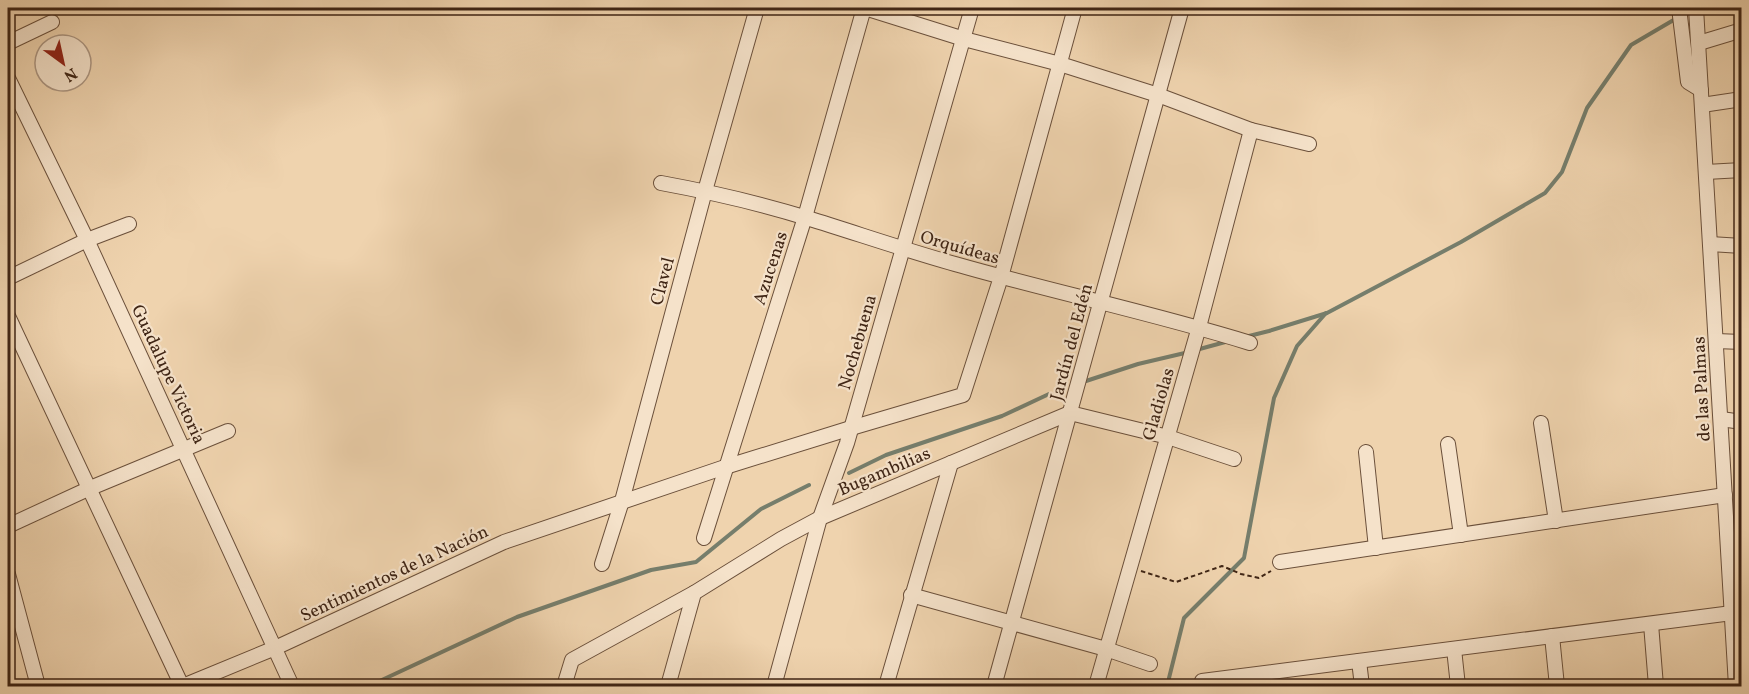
<svg xmlns="http://www.w3.org/2000/svg" width="1749" height="694" font-family="Vollkorn,serif">
<style>
.lines{fill:none;stroke-linecap:round;stroke-linejoin:round}
.stream{stroke:#767e6c;stroke-width:4}
.minor-casing{stroke:#6b503b;stroke-width:16}
.path{stroke:#3f2515;stroke-width:2;stroke-dasharray:4.5 3;stroke-linecap:butt}
.minor{stroke:#f5e2ca;stroke-width:14}
.labels{text-anchor:middle;stroke-width:4.5;stroke-linejoin:round;paint-order:stroke}
.street-label{font-size:18px;fill:#3f2515;stroke:#f5e2ca}
</style>
<rect width="100%" height="100%" fill="#efd3ae"/>
<filter id="stains"><feTurbulence type="fractalNoise" baseFrequency=".00333" numOctaves="4"/><feColorMatrix values="0 0 0 0 .2 0 0 0 0 .09 0 0 0 0 .02 0 0 0 .5 -.17"/></filter>
<radialGradient id="worn" r=".72"><stop offset=".6" stop-color="#630" stop-opacity="0"/><stop offset="1" stop-color="#630" stop-opacity=".3"/></radialGradient>
<g class="lines">
<g class="stream">
<polyline points="1245,337 1269,331 1327,313 1461,242 1545,193 1562,172 1587,108 1631,45 1677,18"/>
<polyline points="1196,350 1229,341"/>
<polyline points="1086,381 1138,364 1189,352"/>
<polyline points="849,473 886,455 1002,416 1049,394"/>
<polyline points="369,686 517,617 651,570 696,562 761,509 809,485"/>
<polyline points="1169,686 1169,678 1184,618 1244,558 1274,398 1297,346 1326,313"/>
</g>
<g class="minor-casing">
<g id="minor">
<polyline points="865,8 964,39 1060,64 1158,95 1251,130 1309,144"/>
<polyline points="1679,8 1688,82 1701,90"/>
<polyline points="1696,8 1736,686"/>
<polyline points="8,43 52,22"/>
<polyline points="1699,43 1742,30"/>
<polyline points="8,78 87,240 292,686"/>
<polyline points="1702,105 1742,99"/>
<polyline points="1706,172 1742,170"/>
<path d="M661,183C710,192 759,203 807,218C856,233 905,250 955,264C1053,292 1153,313 1250,343"/>
<polyline points="1710,244 1742,246"/>
<polyline points="8,278 87,240 129,224"/>
<polyline points="8,316 182,686"/>
<polyline points="1716,341 1742,342"/>
<polyline points="1721,419 1742,422"/>
<polyline points="1541,423 1556,521"/>
<polyline points="1448,444 1461,535"/>
<polyline points="1366,452 1376,548"/>
<polyline points="8,526 88,489 228,431"/>
<polyline points="704,538 805,217 864,8"/>
<polyline points="1280,562 1725,495"/>
<polyline points="602,564 622,501 705,191 757,8"/>
<polyline points="8,574 38,686"/>
<polyline points="911,595 1106,649 1150,664"/>
<polyline points="1651,624 1656,686"/>
<polyline points="1552,636 1557,686"/>
<polyline points="1454,649 1458,686"/>
<polyline points="1359,661 1362,686"/>
<polyline points="1202,681 1732,613"/>
<polyline points="183,686 275,648 504,542 725,467 851,428 963,395 1001,277 1075,8"/>
<polyline points="564,686 572,660 694,593 781,539 820,518 1070,413 1168,437 1234,459"/>
<polyline points="668,686 694,593"/>
<polyline points="774,686 820,518 847,443 972,8"/>
<polyline points="886,686 951,463"/>
<polyline points="994,686 1182,8"/>
<polyline points="1096,686 1199,327 1251,130"/>
</g>
</g>
<polyline class="path" points="1141,571 1176,582 1222,566 1241,574 1259,578 1271,571"/>
<use href="#minor" class="minor"/>
</g>
<g class="labels">
<g class="street-label">
<text transform="translate(960 247) rotate(16)" y="6">Orquídeas</text>
<text transform="translate(770 268) rotate(-72)" y="6">Azucenas</text>
<text transform="translate(662 281) rotate(-75)" y="6">Clavel</text>
<text transform="translate(857 342) rotate(-74)" y="6">Nochebuena</text>
<text transform="translate(1071 342) rotate(-75)" y="6">Jardín del Edén</text>
<text transform="translate(169 374) rotate(65)" y="6">Guadalupe Victoria</text>
<text transform="translate(1701 389) rotate(-93)" y="6">de las Palmas</text>
<text transform="translate(1158 404) rotate(-74)" y="6">Gladiolas</text>
<text transform="translate(884 471) rotate(-23)" y="6">Bugambilias</text>
<text transform="translate(394 573) rotate(-25)" y="6">Sentimientos de la Nación</text>
</g>
</g>
<rect width="1749" height="694" fill="none" stroke="#efd3ae" stroke-width="30"/>
<rect x="9" y="9" width="1731" height="676" fill="none" stroke="#3f2515" stroke-width="3"/>
<rect x="15" y="15" width="1719" height="664" fill="none" stroke="#3f2515" stroke-width="1.5"/>
<g transform="translate(63 63) rotate(147)"><circle r="28" fill="#f5e2ca" stroke="#ac9682" stroke-width="1.5"/>
<path d="M0-4.5L10 22L0 15L-10 22Z" fill="#8f2418"/>
<text y="-9" font-size="16" font-weight="bold" text-anchor="middle" fill="#3f2515">N</text>
</g>
<rect width="100%" height="100%" filter="url(#stains)"/>
<rect width="100%" height="100%" fill="url(#worn)"/>
</svg>
